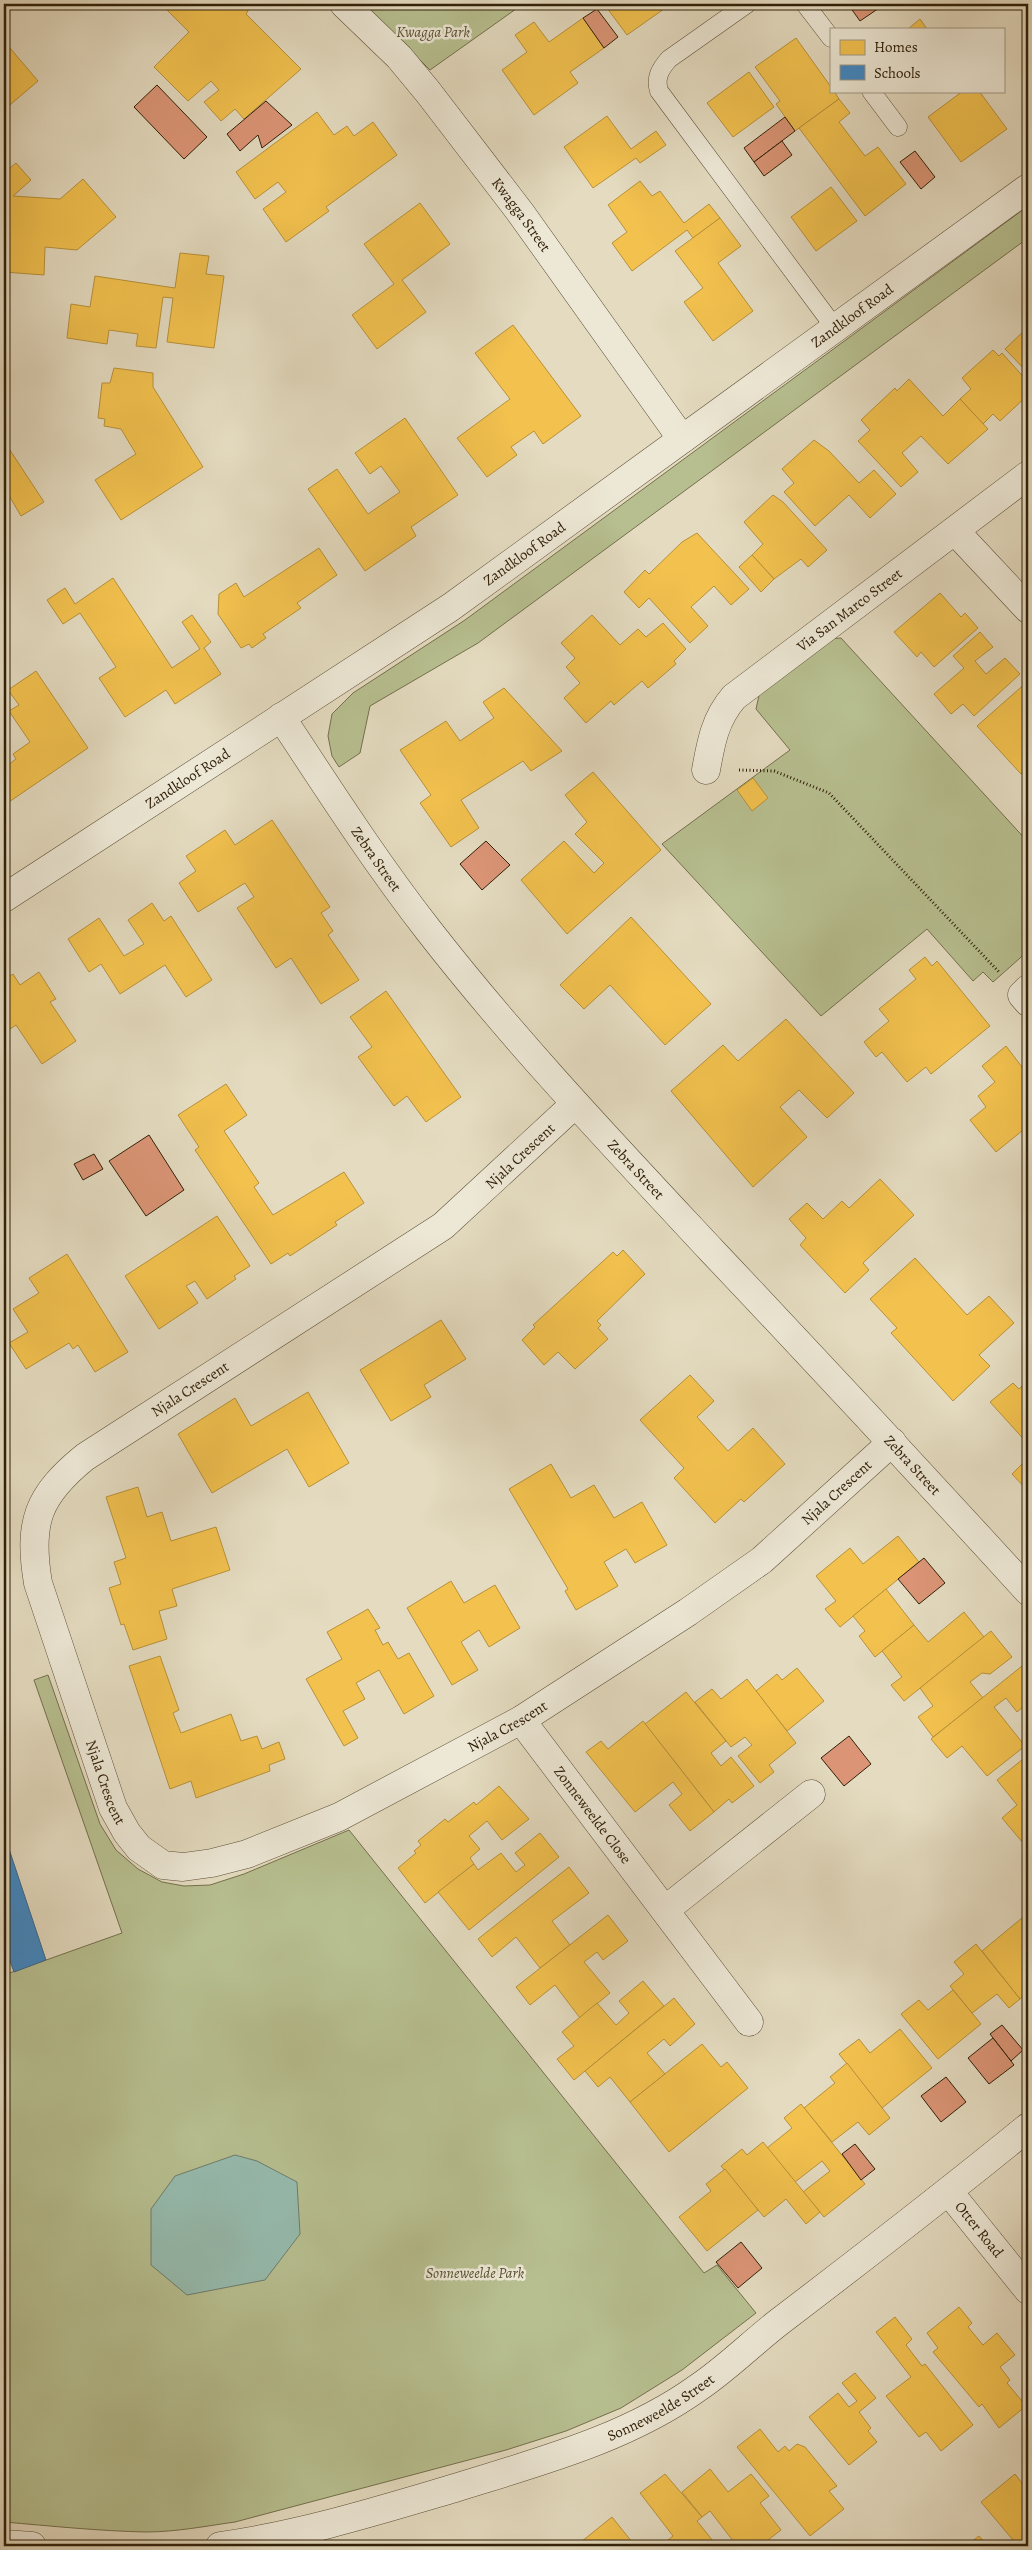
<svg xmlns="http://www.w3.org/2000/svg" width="1032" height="2550" font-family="Alegreya,serif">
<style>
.green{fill:#b7bf90;stroke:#74704c}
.water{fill:#96bbae;stroke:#6d7d6c}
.homes{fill:#f2c14e;stroke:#b89139}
.schools{fill:#3f88c5;stroke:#3a698d}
.building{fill:#db9576;stroke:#302009}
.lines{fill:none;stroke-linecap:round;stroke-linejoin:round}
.service-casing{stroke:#5d4f37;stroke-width:19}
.minor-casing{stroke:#5d4f37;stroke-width:29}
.path{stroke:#302009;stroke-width:3;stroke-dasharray:1 2.5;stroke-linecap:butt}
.service{stroke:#ede8d6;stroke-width:18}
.minor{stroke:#ede8d6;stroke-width:28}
.labels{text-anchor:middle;stroke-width:5;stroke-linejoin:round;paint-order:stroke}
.park-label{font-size:15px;font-style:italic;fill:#585032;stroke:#ede8d6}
.street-label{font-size:15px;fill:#302009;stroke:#ede8d6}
</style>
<rect width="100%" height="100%" fill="#e4dbc0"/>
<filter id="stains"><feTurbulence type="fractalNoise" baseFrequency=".004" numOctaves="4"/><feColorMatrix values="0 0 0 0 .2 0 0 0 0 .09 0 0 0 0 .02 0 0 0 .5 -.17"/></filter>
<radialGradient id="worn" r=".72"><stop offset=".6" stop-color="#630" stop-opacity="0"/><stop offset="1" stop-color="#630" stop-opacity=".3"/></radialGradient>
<g class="green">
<polygon points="364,4 523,4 430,70"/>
<polygon points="1028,206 1028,238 478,643 370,706 360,753 339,767 332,756 328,736 332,714 353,693 465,620"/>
<polygon points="841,638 1028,842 1028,951 993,982 983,972 973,981 927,929 821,1016 662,844 790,750 756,709 760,691 828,639"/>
<path d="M48,1675L100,1824L116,1850L138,1869L162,1882L184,1886L210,1885L244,1874L349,1830L704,2273L717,2265L756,2313L682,2370L621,2408L566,2431L506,2450L235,2522C206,2526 176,2532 146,2532C99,2531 51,2526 4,2522V1975L122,1933L34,1680Z"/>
</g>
<polygon class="water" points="235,2155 257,2161 297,2182 300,2234 265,2280 187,2295 151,2265 151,2209 175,2176"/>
<g class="homes">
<polygon points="161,4 252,4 246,14 301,69 244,119 235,109 221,121 204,102 219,90 211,81 188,101 154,67 189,32"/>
<polygon points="604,4 671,4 627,35"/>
<polygon points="583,18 604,48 570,72 578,83 534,115 502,70 527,52 515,35 534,22 549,42"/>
<polygon points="920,19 927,29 908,29"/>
<polygon points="796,38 831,87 831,91 834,91 839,99 795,131 776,104 780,101 755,67"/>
<polygon points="4,41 38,81 4,110"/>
<polygon points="749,72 774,107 733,137 707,103"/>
<polygon points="963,91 979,91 1007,129 961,162 928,117"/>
<polygon points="839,99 850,113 839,122 865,156 878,147 906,184 865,216 799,128"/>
<polygon points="317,112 334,135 347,126 354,136 373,122 397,155 326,207 329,211 286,242 263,209 286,192 278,182 255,199 236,172"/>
<polygon points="607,116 631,149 656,131 666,145 640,163 636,158 593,188 564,147"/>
<polygon points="16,163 31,180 13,196 60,199 83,179 116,217 77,250 45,247 44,275 4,272 6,228 4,228 4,173"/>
<polygon points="640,181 652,196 660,191 684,223 709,204 720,218 693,238 687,230 632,271 612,243 627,232 608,205"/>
<polygon points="831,187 857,221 816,251 791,217"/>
<polygon points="420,203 450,244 402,280 426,312 377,349 352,315 394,284 364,244"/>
<polygon points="720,218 741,246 718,263 753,311 713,341 684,302 703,288 675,251"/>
<polygon points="180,253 209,256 206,274 224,276 214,348 167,342 173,298 163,297 156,348 136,346 138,334 109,330 107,344 67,338 71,304 90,307 95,276 175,288"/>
<polygon points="513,325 581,416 543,444 534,431 511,447 517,455 487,477 457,438 510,399 475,353"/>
<polygon points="1028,327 1028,373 1005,349"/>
<polygon points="993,350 999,356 1002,353 1028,382 1028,395 1000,421 993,414 983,424 960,399 971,389 962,378"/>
<polygon points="114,368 153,373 153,387 203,467 121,520 95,480 136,454 121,429 104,426 105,419 98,418 102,383 110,383"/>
<polygon points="909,379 943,416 960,399 988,429 948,464 921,436 902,453 918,472 901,487 858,441 870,430 861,420 895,388 897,391"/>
<polygon points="405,418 458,495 411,527 416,536 365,571 308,489 337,469 368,514 400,492 381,466 370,474 355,453"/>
<polygon points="814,440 829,451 859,483 874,470 896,494 870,518 849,495 815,526 784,492 794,483 782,469"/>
<polygon points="4,441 44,502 21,516 4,487"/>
<polygon points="773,495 783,502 827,550 808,567 801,559 774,579 752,555 763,544 744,522"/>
<polygon points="697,533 749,589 731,605 714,586 691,607 708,626 690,643 649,598 639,608 624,592 645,570 649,574 682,542"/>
<polygon points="319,548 337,575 297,603 301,608 263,634 266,638 252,648 249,644 241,648 218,614 219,594 236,583 244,597"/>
<polygon points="752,555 774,579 761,592 739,567"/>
<polygon points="113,578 172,668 200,649 182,622 192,615 211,642 204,648 221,674 175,704 166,690 125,717 99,678 116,667 80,613 63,624 47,600 65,588 75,604"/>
<polygon points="940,593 961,617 965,613 978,628 934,667 921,652 917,657 894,632"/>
<polygon points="592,615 620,645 638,629 646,637 663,623 686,649 674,661 676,664 648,688 642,681 614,705 611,701 586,723 564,698 580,683 566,667 575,658 561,643"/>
<polygon points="980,632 993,647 975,661 986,674 1005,658 1020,674 974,716 963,704 951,714 934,694 964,668 953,656"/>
<polygon points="36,671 88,748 6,804 4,800 4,768 16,759 13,754 30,742 9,711 19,705 8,690"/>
<polygon points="1028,681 1028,768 1021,774 977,726"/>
<polygon points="504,688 562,751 531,771 523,761 461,800 479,828 451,847 420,803 431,795 400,750 446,721 460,741 494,718 483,702"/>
<polygon points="593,772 661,850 567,934 521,880 564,841 594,873 604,863 575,834 587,822 565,795"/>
<polygon points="753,778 768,798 752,811 737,790"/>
<polygon points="272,820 330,907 321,913 333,931 328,935 359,980 321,1004 291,958 276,968 237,908 254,897 245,883 198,912 179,883 196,871 186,856 225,830 235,845"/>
<polygon points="152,903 164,921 171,916 212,980 186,997 165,965 120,994 101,964 89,972 68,939 99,918 124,956 144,944 128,920"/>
<polygon points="631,917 711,1004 665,1045 610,985 584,1009 560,985"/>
<polygon points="925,957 932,966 937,961 990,1026 931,1074 926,1067 907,1082 882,1052 876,1057 864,1042 889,1021 879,1009 916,979 909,970"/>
<polygon points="39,972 56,999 50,1002 76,1041 42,1064 16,1025 4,1033 4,980 13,974 20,985"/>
<polygon points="386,991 461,1097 426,1122 407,1096 394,1106 358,1057 372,1047 350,1017"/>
<polygon points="786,1019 854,1093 827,1118 799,1090 780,1107 807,1137 753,1187 671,1091 723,1045 738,1061"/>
<polygon points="1006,1046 1025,1071 1028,1069 1028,1126 996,1152 970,1120 986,1107 978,1096 995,1082 982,1066"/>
<polygon points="226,1084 247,1115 224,1131 259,1183 254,1187 273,1215 344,1172 364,1203 335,1222 337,1225 290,1256 288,1253 271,1264 195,1150 199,1147 178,1115"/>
<polygon points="880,1179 914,1215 863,1263 869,1270 845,1293 800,1245 806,1238 789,1219 807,1203 823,1219 842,1201 849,1208"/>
<polygon points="217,1216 250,1266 234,1276 236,1279 207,1299 195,1281 186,1286 198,1303 159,1329 125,1276"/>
<polygon points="623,1250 645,1274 597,1321 601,1325 598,1328 608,1339 575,1369 558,1352 544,1365 522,1340 535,1327 533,1325 613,1252 617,1256"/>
<polygon points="67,1254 128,1352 95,1372 78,1345 73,1349 69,1343 26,1369 9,1343 28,1332 13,1309 39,1293 29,1278"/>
<polygon points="915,1258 967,1315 989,1296 1014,1323 979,1355 990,1366 953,1401 891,1333 897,1328 870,1299"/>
<polygon points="441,1320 466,1359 424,1385 431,1397 391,1421 360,1370"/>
<polygon points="690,1375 714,1401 697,1417 728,1451 753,1428 785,1464 744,1502 741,1499 715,1523 674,1478 684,1468 640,1420"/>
<polygon points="1028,1380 1028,1444 990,1402 1013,1383 1019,1389"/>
<polygon points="308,1392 349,1463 309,1487 287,1449 212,1493 178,1434 235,1398 251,1426"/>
<polygon points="1028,1458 1028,1491 1012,1474"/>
<polygon points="551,1464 571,1498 594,1485 614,1518 642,1502 667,1545 635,1563 626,1549 604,1562 618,1586 576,1610 565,1591 568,1589 509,1489"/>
<polygon points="138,1487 147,1517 162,1512 171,1541 216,1527 230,1570 172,1589 177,1606 159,1611 167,1639 133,1650 124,1624 121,1625 109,1588 121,1584 114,1562 126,1558 106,1497"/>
<polygon points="898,1536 919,1562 840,1627 825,1609 836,1601 816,1576 850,1548 863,1564"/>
<polygon points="451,1581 464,1603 495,1585 520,1628 489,1647 479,1630 461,1642 478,1670 452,1685 407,1608"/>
<polygon points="886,1589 914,1625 875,1657 859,1636 865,1631 853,1616"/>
<polygon points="368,1609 380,1628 375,1630 383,1645 388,1642 398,1659 409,1653 434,1696 404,1714 379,1670 356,1683 365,1699 343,1711 358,1738 344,1746 306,1679 342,1659 327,1632"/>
<polygon points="964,1612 984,1637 904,1701 891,1685 902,1677 882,1651 914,1625 928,1642"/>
<polygon points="991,1631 1012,1657 990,1674 982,1673 970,1682 983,1698 933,1737 918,1717 933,1706 920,1688"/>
<polygon points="160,1656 179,1710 173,1713 181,1733 231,1714 241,1741 257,1736 262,1749 279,1742 285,1759 269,1765 270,1771 196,1798 191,1781 170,1789 129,1666"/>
<polygon points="1022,1666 1028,1673 1028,1703 1017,1712 1006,1698 994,1707 1025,1746 987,1776 962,1746 947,1758 931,1739"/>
<polygon points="797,1668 824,1701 787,1731 756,1691 777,1674 782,1680"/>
<polygon points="747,1679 796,1743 769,1765 774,1772 760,1783 738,1756 752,1745 745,1737 731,1747 695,1702 712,1689 721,1699"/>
<polygon points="686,1692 726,1741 711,1753 721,1766 731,1757 754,1786 732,1803 729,1799 714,1812 645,1724"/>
<polygon points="643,1721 714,1812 690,1831 669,1805 682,1794 673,1782 635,1812 586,1752 601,1741 608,1749"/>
<polygon points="1028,1755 1028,1838 1023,1843 1002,1818 1017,1805 997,1780"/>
<polygon points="499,1786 529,1819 502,1840 487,1821 469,1836 480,1849 470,1858 474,1864 425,1903 398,1868 416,1853 414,1851 421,1845 418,1841 445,1819 448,1822 474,1802 476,1805"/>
<polygon points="540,1833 559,1857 469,1930 438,1892 474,1864 478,1870 501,1853 516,1872 525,1865 515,1853"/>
<polygon points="569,1867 589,1893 552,1921 570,1945 540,1968 516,1937 492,1957 478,1939"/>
<polygon points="1028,1913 1028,1992 1020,1999 982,1951"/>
<polygon points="608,1915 628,1941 603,1960 597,1952 584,1962 610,1993 580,2018 555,1985 530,2005 516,1987"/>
<polygon points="976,1944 1020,1999 1009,2008 997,1994 972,2013 950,1986 964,1974 954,1962"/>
<polygon points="643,1981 664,2006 574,2080 557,2059 574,2046 562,2032 597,2003 616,2025 629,2013 619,2001"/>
<polygon points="953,1990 981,2024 938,2059 901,2014 919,2000 928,2010"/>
<polygon points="674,1998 695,2024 670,2046 664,2039 647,2053 665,2074 630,2102 610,2077 598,2087 585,2071"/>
<polygon points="900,2029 932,2068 882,2108 839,2054 859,2039 870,2053"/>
<polygon points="702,2044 721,2067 727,2062 748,2088 669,2152 630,2102"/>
<polygon points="847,2063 890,2118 869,2135 858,2122 832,2142 804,2108 835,2083 830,2077"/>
<polygon points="801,2104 865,2184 824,2217 803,2192 830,2171 822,2161 795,2182 767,2148 792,2128 784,2118"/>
<polygon points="763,2142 820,2212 806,2224 786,2199 764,2217 721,2166 742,2149 747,2155"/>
<polygon points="725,2169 758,2210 707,2251 679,2217 711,2191 706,2184"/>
<polygon points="959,2307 972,2323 968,2327 983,2345 997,2333 1015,2355 1000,2367 1010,2380 1007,2383 1026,2406 999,2428 982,2404 979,2407 933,2352 938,2348 927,2333"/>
<polygon points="895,2317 912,2339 906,2345 922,2366 925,2364 973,2425 941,2451 926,2432 919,2437 886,2396 911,2377 876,2332"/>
<polygon points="855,2373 876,2398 859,2412 871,2428 868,2431 877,2442 849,2465 809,2417 838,2393 849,2407 857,2401 842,2383"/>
<polygon points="760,2429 778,2452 785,2446 789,2451 797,2444 805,2447 837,2486 829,2491 844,2509 810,2536 737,2447"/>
<polygon points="710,2469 728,2492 751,2474 769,2496 760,2503 781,2530 760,2546 737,2546 710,2511 702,2517 682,2492"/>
<polygon points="665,2474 702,2517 697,2521 717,2546 663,2544 673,2536 640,2493"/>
<polygon points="1015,2474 1028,2491 1028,2546 1007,2546 1013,2540 981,2502"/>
<polygon points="612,2517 632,2542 628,2546 576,2546"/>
<polygon points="979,2536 988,2546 966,2546"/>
</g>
<polygon class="schools" points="4,1834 46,1960 14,1972 7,1953 4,1954"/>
<g class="building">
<polygon points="854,4 885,4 860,21 850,7"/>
<polygon points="597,9 618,37 604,48 583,18"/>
<polygon points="157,85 207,137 184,159 134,107"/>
<polygon points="266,101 292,125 262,148 258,135 240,151 227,134"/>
<polygon points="785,117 795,131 754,162 744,148"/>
<polygon points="782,141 792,155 764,176 754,162"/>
<polygon points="915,151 935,177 921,189 900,162"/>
<polygon points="486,841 510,865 482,890 460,864"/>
<polygon points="149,1135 184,1190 146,1216 109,1161"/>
<polygon points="94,1154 103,1169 83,1180 74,1164"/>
<polygon points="924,1558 945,1583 919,1604 898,1579"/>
<polygon points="849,1736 871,1764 844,1786 821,1758"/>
<polygon points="1002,2025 1023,2050 1011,2061 990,2034"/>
<polygon points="993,2038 1014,2065 989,2084 968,2058"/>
<polygon points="946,2077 966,2102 941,2122 921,2096"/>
<polygon points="855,2144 875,2169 861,2180 842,2154"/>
<polygon points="741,2242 762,2268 738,2288 716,2262"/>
</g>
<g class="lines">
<g class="service-casing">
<g id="service">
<path d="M747,4L669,59C660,69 655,78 659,91L835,328"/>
<polyline points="805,4 831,38"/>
<polyline points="871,91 898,127"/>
</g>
</g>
<g class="minor-casing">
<g id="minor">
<path id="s1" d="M344,4L399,57L428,92L520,212L682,439"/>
<polyline points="955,531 1028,609"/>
<path id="s2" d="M281,717C329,790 376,863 429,931C517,1044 616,1148 713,1252C819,1364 924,1477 1028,1591"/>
<path id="s3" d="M706,770C711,742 715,719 734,697L1028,475"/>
<path id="s4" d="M4,898L451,607L1028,188"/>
<polyline points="1028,989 1022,995 1028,1002"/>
<path id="s5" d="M575,1104L443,1226L85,1457C37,1496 28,1523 38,1583L113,1808L127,1833L139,1848L163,1865L183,1867L212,1863L247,1854L339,1817L521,1720L688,1612L762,1560L892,1442"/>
<path id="s6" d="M521,1720L749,2022"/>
<polyline points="665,1910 811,1794"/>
<path id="s7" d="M949,2192L1028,2290"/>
<polyline points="4,2544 32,2546"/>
<path id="s8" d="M220,2546C300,2535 377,2511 455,2488C538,2462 627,2439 699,2387C727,2368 752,2343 779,2322C863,2258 946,2194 1028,2127"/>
</g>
</g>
<polyline class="path" points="739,770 774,771 829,793 999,972"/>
<use href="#service" class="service"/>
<use href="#minor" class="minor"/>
</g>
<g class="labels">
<g class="park-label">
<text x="433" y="37">Kwagga Park</text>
<text x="475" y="2278">Sonneweelde Park</text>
</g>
<g class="street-label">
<text dy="5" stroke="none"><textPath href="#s1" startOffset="276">Kwagga Street</textPath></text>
<text dy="5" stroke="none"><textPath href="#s4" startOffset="1029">Zandkloof Road</textPath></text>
<text dy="5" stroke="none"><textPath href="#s4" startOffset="624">Zandkloof Road</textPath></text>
<text dy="5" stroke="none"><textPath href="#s3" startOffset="224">Via San Marco Street</textPath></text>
<text dy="5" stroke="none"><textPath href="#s4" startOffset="219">Zandkloof Road</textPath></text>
<text dy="5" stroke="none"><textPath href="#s2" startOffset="171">Zebra Street</textPath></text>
<text transform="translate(520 1156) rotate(-43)" y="5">Njala Crescent</text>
<text dy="5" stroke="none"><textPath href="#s2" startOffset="576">Zebra Street</textPath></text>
<text transform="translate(190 1389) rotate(-33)" y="5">Njala Crescent</text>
<text dy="5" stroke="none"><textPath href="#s2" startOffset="981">Zebra Street</textPath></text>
<text dy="5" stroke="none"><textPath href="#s5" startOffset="1845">Njala Crescent</textPath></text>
<text dy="5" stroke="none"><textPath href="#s5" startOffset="1440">Njala Crescent</textPath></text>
<text dy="5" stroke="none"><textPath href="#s5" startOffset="960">Njala Crescent</textPath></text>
<text dy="5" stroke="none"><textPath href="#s6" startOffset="119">Zonneweelde Close</textPath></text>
<text dy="5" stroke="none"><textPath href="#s7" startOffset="48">Otter Road</textPath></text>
<text dy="5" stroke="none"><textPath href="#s8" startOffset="464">Sonneweelde Street</textPath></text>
</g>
</g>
<rect width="1032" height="2550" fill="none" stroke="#e4dbc0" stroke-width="20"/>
<rect x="5" y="5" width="1022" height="2540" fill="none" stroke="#302009" stroke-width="2.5"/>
<rect x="10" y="10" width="1012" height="2530" fill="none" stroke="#302009"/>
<rect x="830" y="28" width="175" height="65" fill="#ede8d6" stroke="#a19884"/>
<rect x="840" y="40" width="25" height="15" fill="#f2c14e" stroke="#a19884"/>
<text x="874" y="52" font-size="15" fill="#302009">Homes</text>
<rect x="840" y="65" width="25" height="15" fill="#3f88c5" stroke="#a19884"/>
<text x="874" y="78" font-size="15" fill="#302009">Schools</text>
<rect width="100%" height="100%" filter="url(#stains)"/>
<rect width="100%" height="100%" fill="url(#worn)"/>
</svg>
